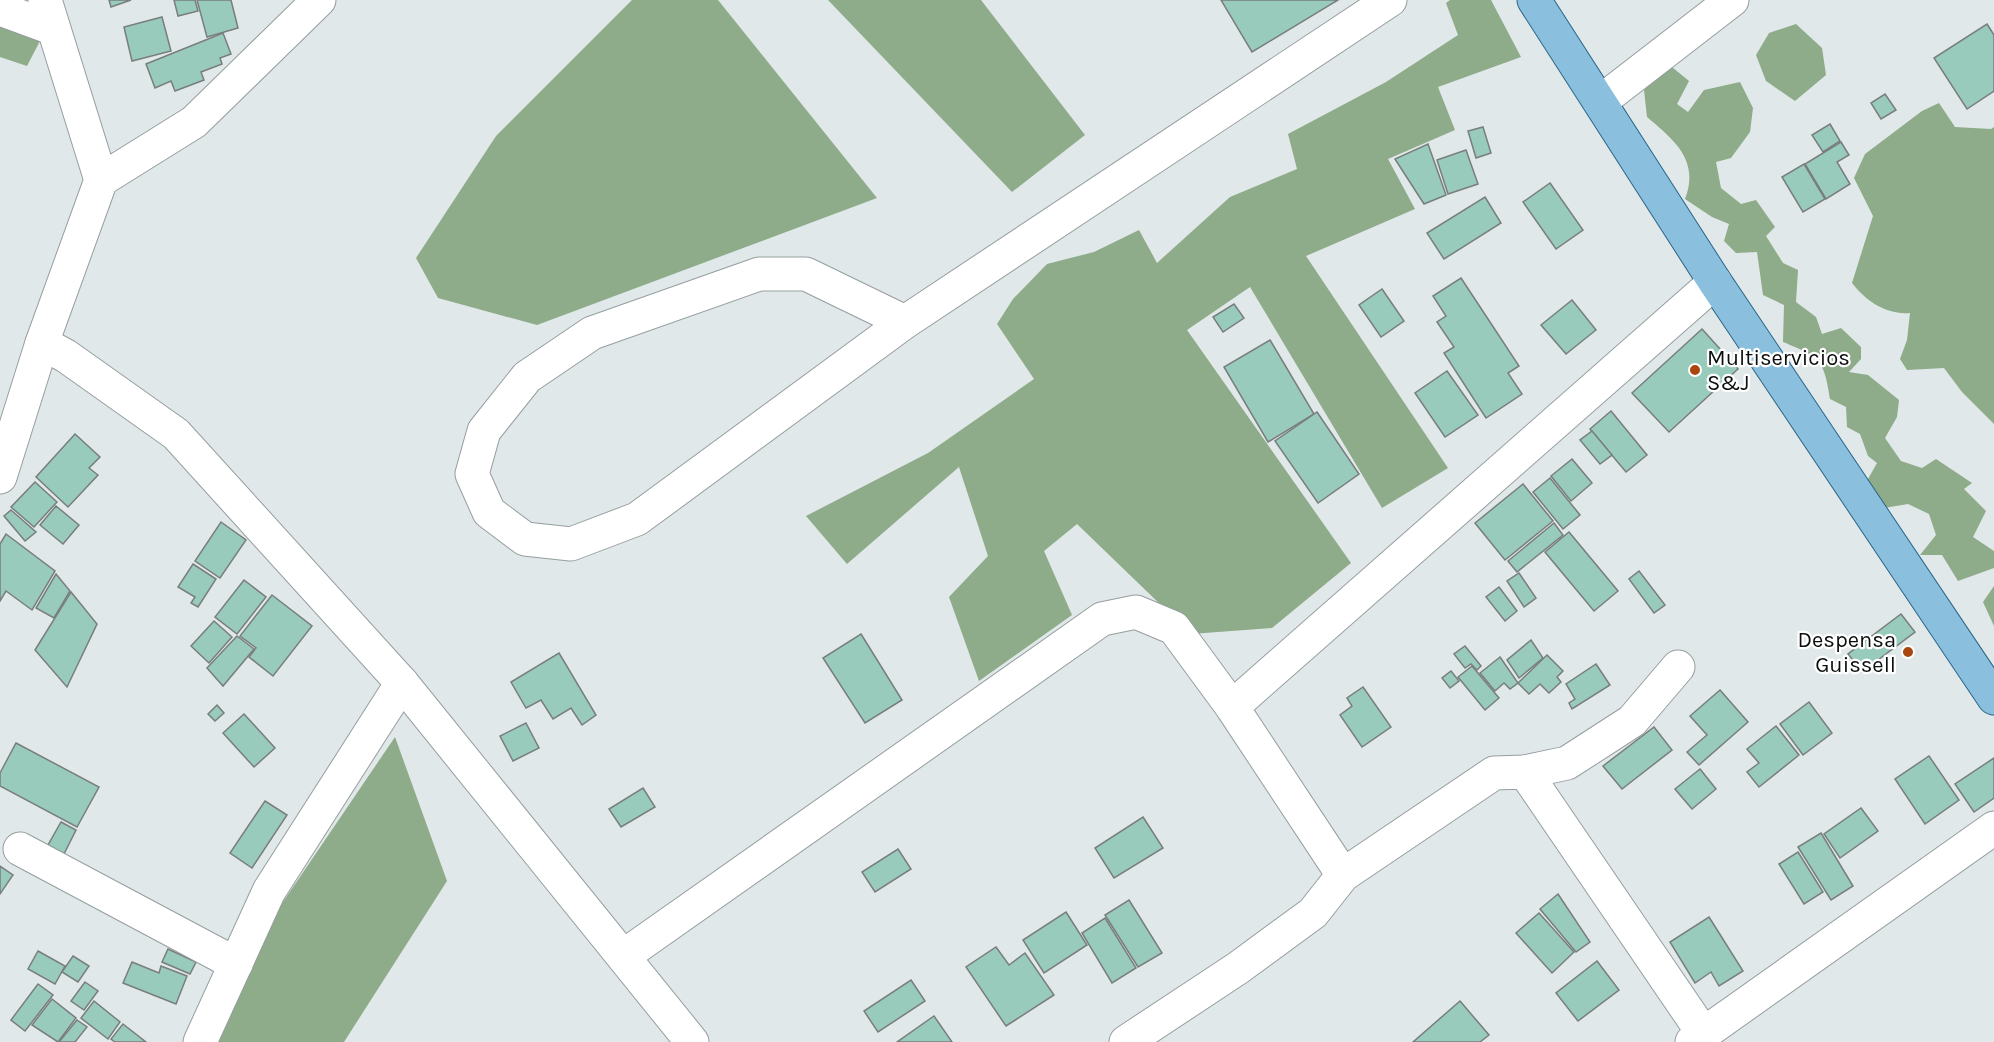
<svg xmlns="http://www.w3.org/2000/svg" width="1994" height="1042" font-family="Karla,sans-serif">
<style>
.forest{fill:#8eab8a}
.building{fill:#99cbbc;stroke:#787e7c;stroke-width:1.5}
.lines{fill:none;stroke-linecap:round;stroke-linejoin:round}
.minor-casing{stroke:#969e9f;stroke-width:35}
.major-casing{stroke:#2b6587;stroke-width:35}
.minor{stroke:#fff;stroke-width:33}
.major{stroke:#8abfde;stroke-width:33}
.poi-dot{fill:#a9460d;stroke:#fff;stroke-width:2}
.labels{text-anchor:middle;stroke-width:4.5;stroke-linejoin:round;paint-order:stroke}
.poi-label{font-size:22px;fill:#0b0d0e;stroke:#fff;text-anchor:start}
</style>
<rect width="100%" height="100%" fill="#e0e8e9"/>
<g class="forest">
<polygon points="632,0 718,0 877,198 537,325 438,298 416,258 496,136"/>
<polygon points="828,0 981,0 1085,135 1012,192"/>
<polygon points="1450,0 1491,0 1521,57 1438,87 1455,130 1388,159 1415,209 1306,256 1448,468 1382,508 1250,287 1187,330 1351,563 1272,628 1191,634 1077,524 1044,551 1072,615 979,681 949,597 988,556 959,467 847,564 806,516 928,453 1034,379 997,324 1013,299 1047,264 1094,252 1139,230 1157,263 1230,197 1297,169 1288,134 1386,82 1458,35 1446,3"/>
<polygon points="0,21 42,37 27,66 0,57"/>
<polygon points="1796,24 1822,48 1826,75 1795,101 1766,81 1756,55 1769,33"/>
<path d="M1667,63L1689,81L1677,104L1688,112L1704,90L1740,82L1753,108L1750,132L1731,158L1716,162L1721,188L1741,204L1756,200L1775,227L1766,236L1783,263L1798,270L1796,302L1816,317L1822,334L1841,328L1861,347V359L1849,372L1868,375L1899,400L1897,417L1885,438L1901,461L1922,468L1936,459L1972,483L1964,489L1986,511L1973,537L1994,551V568L1958,581L1942,555H1920L1936,535L1929,514L1908,504L1872,510L1868,479L1877,463L1868,456L1860,434L1847,427L1846,407L1830,399C1824,358 1819,357 1783,342L1784,305L1763,295L1757,252L1736,253L1724,241L1729,224L1712,217L1685,199C1700,160 1674,140 1647,117L1644,90Z"/>
<path d="M1939,103L1955,127L1991,129L1994,127V424L1962,392L1944,368L1907,370L1900,359L1907,340L1910,313C1886,315 1866,301 1852,283L1873,216L1854,178L1865,154L1922,111Z"/>
<polygon points="1994,586 1994,626 1983,602"/>
<polygon points="395,737 447,881 344,1042 209,1042 270,921"/>
</g>
<g class="building">
<polygon points="109,0 131,0 111,7"/>
<polygon points="174,0 195,0 198,11 178,16"/>
<polygon points="197,0 231,0 238,28 207,37"/>
<polygon points="1221,0 1338,0 1252,52"/>
<polygon points="162,17 171,51 132,61 124,27"/>
<polygon points="1987,24 1994,35 1994,91 1967,109 1934,58"/>
<polygon points="223,33 231,54 220,58 222,64 201,72 204,80 175,91 171,81 155,88 146,64"/>
<polygon points="1885,94 1896,110 1881,119 1871,103"/>
<polygon points="1830,124 1840,141 1823,152 1812,135"/>
<polygon points="1483,127 1491,153 1476,158 1468,131"/>
<polygon points="1841,142 1849,155 1837,162 1850,184 1826,199 1805,164"/>
<polygon points="1428,144 1446,195 1424,204 1395,159"/>
<polygon points="1466,150 1478,184 1448,194 1437,160"/>
<polygon points="1804,164 1825,199 1803,212 1782,177"/>
<polygon points="1550,183 1583,230 1556,249 1523,202"/>
<polygon points="1485,197 1501,223 1444,259 1427,233"/>
<polygon points="1461,278 1519,366 1508,373 1522,394 1486,418 1444,353 1454,347 1437,322 1446,316 1433,296"/>
<polygon points="1382,289 1404,321 1381,337 1359,305"/>
<polygon points="1572,300 1596,330 1566,354 1541,325"/>
<polygon points="1234,304 1244,318 1223,332 1213,317"/>
<polygon points="1702,329 1738,369 1669,432 1632,393"/>
<polygon points="1270,340 1314,414 1268,442 1224,367"/>
<polygon points="1447,371 1478,415 1445,437 1415,393"/>
<polygon points="1611,411 1647,455 1626,472 1590,429"/>
<polygon points="1317,412 1359,474 1318,503 1275,441"/>
<polygon points="1592,431 1612,455 1600,464 1580,440"/>
<polygon points="75,434 100,457 89,468 98,475 68,507 36,477"/>
<polygon points="1572,459 1592,483 1571,501 1551,476"/>
<polygon points="1550,478 1580,515 1563,529 1533,492"/>
<polygon points="35,482 57,502 34,527 11,507"/>
<polygon points="1523,484 1553,521 1505,560 1475,523"/>
<polygon points="56,506 79,525 63,544 40,525"/>
<polygon points="11,510 36,532 25,541 4,516"/>
<polygon points="221,522 246,540 220,578 195,561"/>
<polygon points="1554,523 1563,535 1517,572 1508,561"/>
<polygon points="1569,532 1618,591 1594,611 1545,552"/>
<polygon points="6,534 55,571 32,610 6,591 0,601 0,544"/>
<polygon points="193,564 216,579 198,607 191,603 195,597 178,587"/>
<polygon points="1639,571 1665,605 1654,613 1629,579"/>
<polygon points="1519,573 1536,598 1524,607 1507,581"/>
<polygon points="56,574 70,591 54,618 36,608"/>
<polygon points="244,580 266,597 237,634 215,617"/>
<polygon points="1499,587 1517,611 1505,621 1486,597"/>
<polygon points="71,592 97,624 67,687 35,650"/>
<polygon points="272,595 312,626 273,676 249,657 256,648 240,636"/>
<polygon points="1901,614 1915,632 1862,672 1848,654"/>
<polygon points="214,621 232,637 209,663 191,646"/>
<polygon points="861,634 902,700 865,723 823,658"/>
<polygon points="237,636 254,649 223,686 207,668"/>
<polygon points="1531,640 1543,658 1519,678 1507,660"/>
<polygon points="1465,646 1481,666 1477,670 1471,664 1465,668 1454,654"/>
<polygon points="559,653 596,715 582,725 571,708 553,719 541,700 526,708 511,682"/>
<polygon points="1547,655 1563,671 1557,677 1561,682 1549,693 1540,684 1529,694 1518,683"/>
<polygon points="1500,657 1518,683 1510,689 1504,683 1495,691 1480,673"/>
<polygon points="1596,664 1610,685 1572,709 1569,703 1575,699 1566,684"/>
<polygon points="1472,666 1499,698 1485,710 1458,677"/>
<polygon points="1451,671 1459,681 1450,688 1442,678"/>
<polygon points="1363,687 1391,727 1362,747 1340,715 1352,706 1347,698"/>
<polygon points="1720,690 1748,722 1699,765 1687,752 1707,735 1690,716"/>
<polygon points="1809,702 1832,733 1803,755 1780,724"/>
<polygon points="217,705 224,713 215,721 208,714"/>
<polygon points="244,714 275,748 254,767 223,733"/>
<polygon points="526,723 539,748 513,761 500,736"/>
<polygon points="1776,726 1799,755 1759,787 1747,772 1759,763 1747,749"/>
<polygon points="1654,727 1672,750 1622,789 1603,766"/>
<polygon points="16,743 99,787 77,827 0,786 0,773"/>
<polygon points="1929,756 1959,800 1925,824 1895,779"/>
<polygon points="1994,758 1994,798 1974,812 1955,784"/>
<polygon points="1700,769 1716,789 1692,809 1675,789"/>
<polygon points="643,788 655,807 621,827 609,809"/>
<polygon points="265,801 287,815 252,868 230,853"/>
<polygon points="1861,808 1878,831 1840,858 1824,834"/>
<polygon points="1143,817 1163,848 1114,878 1095,848"/>
<polygon points="61,822 76,830 64,854 48,845"/>
<polygon points="1821,833 1853,886 1831,900 1798,847"/>
<polygon points="898,849 911,869 875,892 862,872"/>
<polygon points="1798,852 1823,892 1804,904 1779,864"/>
<polygon points="0,866 13,875 0,894"/>
<polygon points="1558,894 1590,942 1576,952 1540,909"/>
<polygon points="1129,900 1162,953 1138,967 1105,915"/>
<polygon points="1066,912 1087,945 1044,973 1023,940"/>
<polygon points="1539,913 1574,952 1552,973 1516,933"/>
<polygon points="1709,917 1743,971 1719,986 1711,972 1695,983 1670,942"/>
<polygon points="1105,918 1136,968 1112,983 1082,933"/>
<polygon points="996,947 1009,965 1025,953 1054,995 1006,1026 966,967"/>
<polygon points="168,949 196,962 190,974 162,962"/>
<polygon points="38,951 65,966 55,984 28,969"/>
<polygon points="73,956 89,966 78,982 62,972"/>
<polygon points="1597,961 1619,990 1578,1021 1556,993"/>
<polygon points="132,962 159,973 161,966 187,976 176,1004 123,983"/>
<polygon points="911,980 925,1001 878,1032 864,1011"/>
<polygon points="85,982 98,991 84,1010 71,1001"/>
<polygon points="38,984 53,995 25,1031 11,1020"/>
<polygon points="52,999 76,1018 58,1042 32,1025"/>
<polygon points="94,1001 120,1022 108,1039 81,1018"/>
<polygon points="1460,1001 1489,1035 1480,1042 1413,1042"/>
<polygon points="934,1016 952,1042 897,1042"/>
<polygon points="77,1020 87,1027 75,1042 59,1042"/>
<polygon points="123,1024 146,1042 115,1042 111,1039"/>
</g>
<g class="lines">
<g class="minor-casing">
<g id="minor">
<polyline points="45,0 101,180"/>
<polyline points="0,9 52,28"/>
<polyline points="1600,102 1732,0"/>
<polyline points="905,322 806,274 759,274 592,333 527,377 484,431 472,474 489,512 525,539 571,544 637,519 905,322 1390,0"/>
<polyline points="42,343 66,356 176,434 402,683 692,1042"/>
<polyline points="0,477 42,343 101,180 194,122 319,0"/>
<polyline points="1525,772 1567,763 1632,721 1678,667"/>
<polyline points="20,849 236,964"/>
<polyline points="1343,875 1232,707 1715,282"/>
<polyline points="625,955 1102,619 1136,612 1174,628 1232,707"/>
<polyline points="200,1042 269,891 402,683"/>
<polyline points="1126,1042 1238,968 1313,913 1343,875 1494,773 1525,772 1703,1033"/>
<polyline points="1692,1042 1994,828"/>
</g>
</g>
<g class="major-casing">
<polyline id="major" points="1534,0 1715,282 1994,698"/>
</g>
<use href="#minor" class="minor"/>
<use href="#major" class="major"/>
</g>
<g class="poi-dot">
<circle cx="1695" cy="370" r="6"/>
<circle cx="1908" cy="652" r="6"/>
</g>
<g class="labels">
<g class="poi-label">
<text x="1707" y="365">Multiservicios<tspan x="1707" dy="25">S&amp;J</tspan></text>
<text x="1896" y="647" text-anchor="end">Despensa<tspan x="1896" dy="25">Guissell</tspan></text>
</g>
</g>
</svg>
